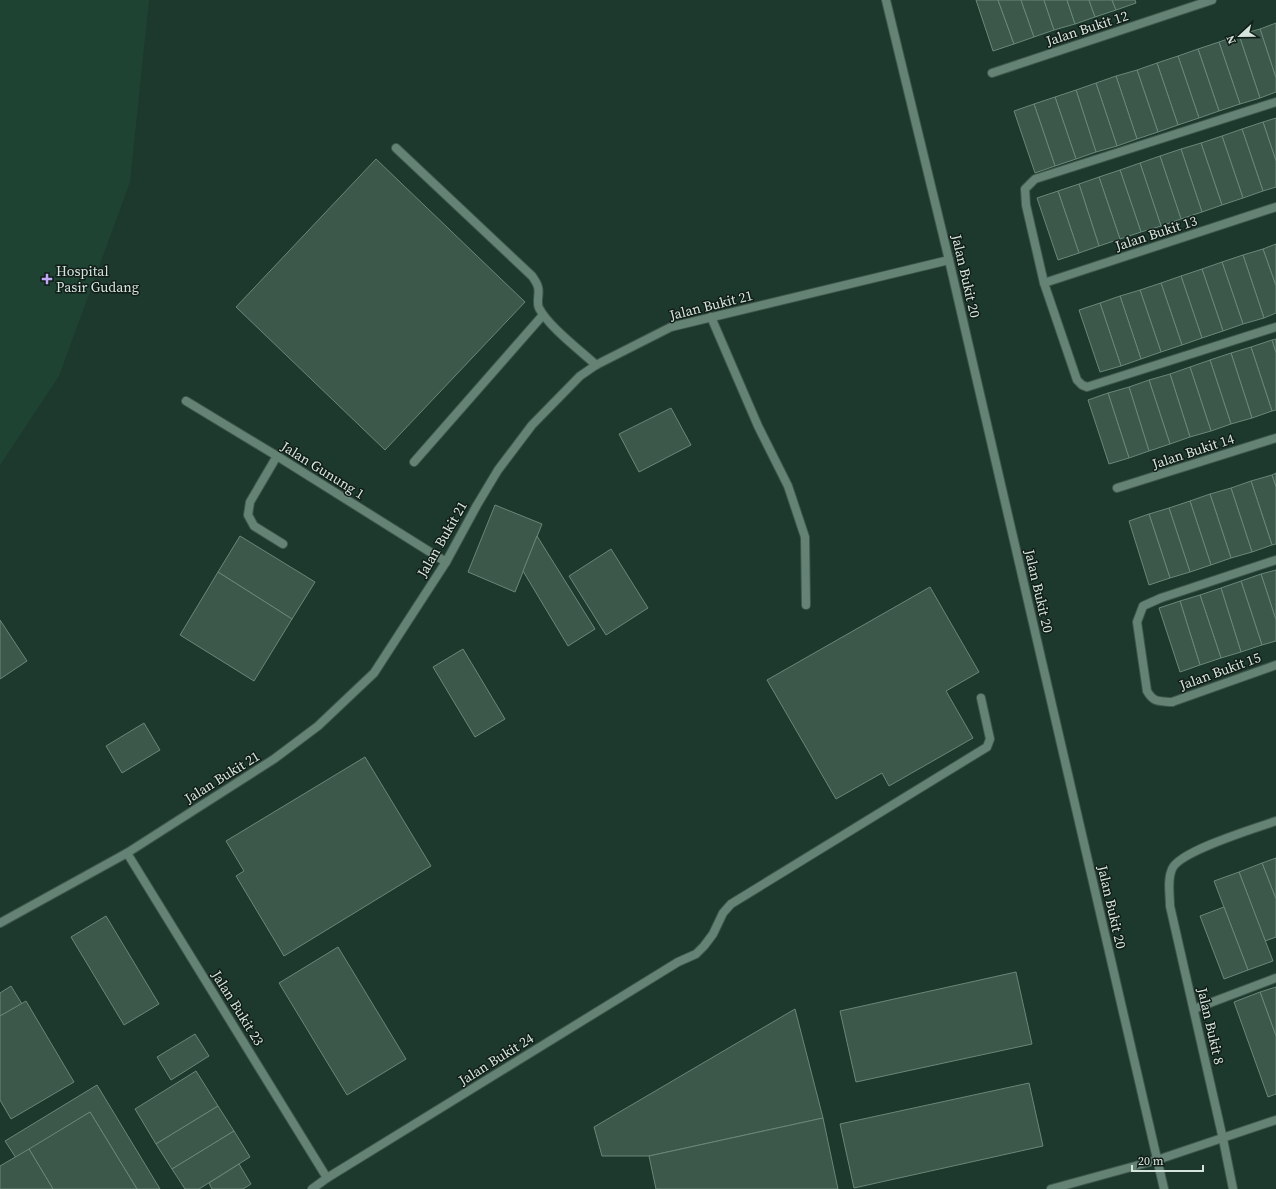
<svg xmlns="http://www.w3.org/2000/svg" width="1276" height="1189" font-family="'Source Serif 4',serif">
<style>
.built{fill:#1e4333}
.building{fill:#3c584b;stroke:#698778}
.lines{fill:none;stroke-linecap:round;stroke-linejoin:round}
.lane-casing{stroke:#3f574d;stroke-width:10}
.street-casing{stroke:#3f574d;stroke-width:10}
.lane{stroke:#658375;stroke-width:8}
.street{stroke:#658375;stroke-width:8}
.poi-dot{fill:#bfa9f4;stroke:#111d18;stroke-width:1.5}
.labels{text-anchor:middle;stroke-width:3;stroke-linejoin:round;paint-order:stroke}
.street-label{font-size:14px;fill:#d5e5dc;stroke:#111d18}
.poi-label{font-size:14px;fill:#d5e5dc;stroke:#111d18;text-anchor:start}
</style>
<rect width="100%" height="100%" fill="#1d392d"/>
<polygon class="built" points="0,0 149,0 130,182 59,376 0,465"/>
<g class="building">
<polygon points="976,0 998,0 1014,44 993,51"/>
<polygon points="998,0 1021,0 1034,37 1014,44"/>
<polygon points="1021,0 1044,0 1054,30 1034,37"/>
<polygon points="1044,0 1067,0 1075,24 1054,30"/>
<polygon points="1067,0 1089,0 1095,17 1075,24"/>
<polygon points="1089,0 1112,0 1116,10 1095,17"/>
<polygon points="1112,0 1135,0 1136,3 1116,10"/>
<polygon points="1276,23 1276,78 1260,29"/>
<polygon points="1260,29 1276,78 1276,92 1260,98 1239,35"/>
<polygon points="1239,35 1260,98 1240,104 1219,42"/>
<polygon points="1219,42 1240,104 1219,111 1198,49"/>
<polygon points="1198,49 1219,111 1199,118 1178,56"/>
<polygon points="1178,56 1199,118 1178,125 1157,63"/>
<polygon points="1157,63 1178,125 1158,132 1137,70"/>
<polygon points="1137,70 1158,132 1137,139 1116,76"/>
<polygon points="1116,76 1137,139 1117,146 1096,83"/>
<polygon points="1096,83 1117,146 1096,152 1076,90"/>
<polygon points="1076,90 1096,152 1076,159 1055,97"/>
<polygon points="1055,97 1076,159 1055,166 1034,104"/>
<polygon points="1034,104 1055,166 1035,173 1014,111"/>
<polygon points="1276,118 1276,161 1263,122"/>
<polygon points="1263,122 1276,161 1276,187 1263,191 1242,129"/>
<polygon points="1242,129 1263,191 1243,198 1222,136"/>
<polygon points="1222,136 1243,198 1222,205 1201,143"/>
<polygon points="1201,143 1222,205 1202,212 1181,149"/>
<polygon points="1181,149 1202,212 1181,219 1160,156"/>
<polygon points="1160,156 1181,219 1161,226 1140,163"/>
<polygon points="376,159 525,302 385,450 236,307"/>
<polygon points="1140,163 1161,226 1141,232 1120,170"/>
<polygon points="1120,170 1141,232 1120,239 1099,177"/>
<polygon points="1099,177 1120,239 1099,246 1079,184"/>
<polygon points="1079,184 1099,246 1079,253 1058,191"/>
<polygon points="1058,191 1079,253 1058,260 1037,198"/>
<polygon points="1276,244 1276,286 1263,249"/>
<polygon points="1263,249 1276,286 1276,313 1264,318 1243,255"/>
<polygon points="1243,255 1264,318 1243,324 1222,262"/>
<polygon points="1222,262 1243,324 1223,331 1202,269"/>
<polygon points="1202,269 1223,331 1202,338 1181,276"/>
<polygon points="1181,276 1202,338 1182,345 1161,283"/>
<polygon points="1161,283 1182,345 1161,352 1140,290"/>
<polygon points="1140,290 1161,352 1141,359 1120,296"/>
<polygon points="1120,296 1141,359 1121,366 1100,303"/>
<polygon points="1100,303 1121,366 1100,372 1079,310"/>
<polygon points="1276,339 1276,353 1272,340"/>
<polygon points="1272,340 1276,353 1276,410 1272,411 1251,347"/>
<polygon points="1251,347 1272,411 1252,418 1231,353"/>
<polygon points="1231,353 1252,418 1231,424 1210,360"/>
<polygon points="1210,360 1231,424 1211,431 1190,367"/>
<polygon points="1190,367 1211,431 1190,437 1170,374"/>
<polygon points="1170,374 1190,437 1170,444 1149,380"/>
<polygon points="1149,380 1170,444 1149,451 1129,387"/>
<polygon points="1129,387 1149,451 1129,458 1108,393"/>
<polygon points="1108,393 1129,458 1109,464 1088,400"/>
<polygon points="671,408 691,445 639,472 619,434"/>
<polygon points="1276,473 1276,487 1272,475"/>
<polygon points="1272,475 1276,487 1276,544 1272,545 1251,481"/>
<polygon points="1251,481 1272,545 1252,552 1231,488"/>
<polygon points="1231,488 1252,552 1231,558 1210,494"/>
<polygon points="1210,494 1231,558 1211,565 1190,501"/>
<polygon points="1190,501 1211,565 1190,572 1169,508"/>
<polygon points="495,505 542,524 515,592 468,572"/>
<polygon points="1169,508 1190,572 1170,578 1149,514"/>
<polygon points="1149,514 1170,578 1149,585 1129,521"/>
<polygon points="240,536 315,582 292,619 218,572"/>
<polygon points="537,536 595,629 568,646 523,571"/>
<polygon points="611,549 648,608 606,635 569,576"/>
<polygon points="1276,570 1276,620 1261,574"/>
<polygon points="218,572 292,619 254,681 180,635"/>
<polygon points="1261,574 1276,620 1276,641 1262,645 1241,581"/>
<polygon points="1241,581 1262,645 1241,652 1221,588"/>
<polygon points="930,587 979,672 946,691 973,738 889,786 882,773 836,799 767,680"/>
<polygon points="1221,588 1241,652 1221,658 1200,595"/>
<polygon points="1200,595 1221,658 1200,665 1180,601"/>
<polygon points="1180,601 1200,665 1180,672 1159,608"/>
<polygon points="0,620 27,661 0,679"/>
<polygon points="463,649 505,719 475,737 433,667"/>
<polygon points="144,723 160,750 122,773 106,746"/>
<polygon points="365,757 431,866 284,956 236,876 244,871 226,841"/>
<polygon points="1276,858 1276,899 1262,863"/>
<polygon points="1262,863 1276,899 1276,937 1265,941 1239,872"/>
<polygon points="1239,872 1273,961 1248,970 1214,881"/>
<polygon points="1224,907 1248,970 1224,979 1200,916"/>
<polygon points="106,916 159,1004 124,1025 71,937"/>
<polygon points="338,947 406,1059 347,1095 279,983"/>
<polygon points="1016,972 1032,1044 856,1082 840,1011"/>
<polygon points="11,986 22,1004 0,1016 0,993"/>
<polygon points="1276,987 1276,1036 1260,992"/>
<polygon points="1260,992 1276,1036 1276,1094 1268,1097 1234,1002"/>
<polygon points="26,1001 74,1082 11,1119 0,1100 0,1016"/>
<polygon points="795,1009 823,1118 649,1156 602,1156 594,1127"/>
<polygon points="195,1034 209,1056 171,1080 157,1057"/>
<polygon points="196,1071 218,1106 156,1144 135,1109"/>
<polygon points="1029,1083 1043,1146 854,1188 840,1124"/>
<polygon points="97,1085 160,1189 137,1189 90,1112 16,1158 5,1141"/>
<polygon points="218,1106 234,1131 172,1169 156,1144"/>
<polygon points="90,1112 137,1189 53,1189 29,1149"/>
<polygon points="823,1118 838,1189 656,1189 649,1156"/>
<polygon points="234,1131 250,1157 199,1189 185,1189 172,1169"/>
<polygon points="29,1149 53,1189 0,1189 0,1166"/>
<polygon points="239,1164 251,1184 243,1189 212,1189 209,1183"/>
</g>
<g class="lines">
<g class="lane-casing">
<g id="lane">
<polyline points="1276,102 1035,179 1025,189 1026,205 1044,283 1077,380 1082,385 1087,387 1276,327"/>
<path d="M396,148L532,276C534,279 537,283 538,287C540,294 536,302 539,308C548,326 581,351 596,365"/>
<polyline points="711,317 758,426 788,486 805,537 806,605"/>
<polyline points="277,456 250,502 248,515 254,526 283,544"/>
<polyline points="414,462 543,315"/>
<path d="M1172,702C1159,701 1154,703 1147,691L1137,622L1143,606L1161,598L1276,560"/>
<polyline points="127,853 327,1178"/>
<polyline points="0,923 127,853 274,759 318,726 374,673 446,562"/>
<polyline points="1194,1009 1276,978"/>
<polyline points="312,1189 327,1178 678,962 696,954 704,946 713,934 723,913 731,904 987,747 990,739 981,698"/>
</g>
</g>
<g class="street-casing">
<g id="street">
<polyline points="886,0 949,260 1164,1189"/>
<polyline points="992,73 1212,0"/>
<polyline points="1044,283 1276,207"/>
<polyline points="186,401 277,456 446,562 477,505 498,470 532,425 580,376 596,365 671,327 949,260"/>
<polyline points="1117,488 1276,438"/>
<polyline points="1172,702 1276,665"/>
<polyline points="1051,1189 1157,1160 1276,1120"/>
<path d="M1233,1189L1223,1139L1170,906C1170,894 1167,880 1172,869C1179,851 1256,828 1276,821"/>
</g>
</g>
<use href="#lane" class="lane"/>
<use href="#street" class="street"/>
</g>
<path class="poi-dot" d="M45 273h4v4h4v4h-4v4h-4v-4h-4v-4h4z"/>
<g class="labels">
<g class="street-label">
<text transform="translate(1087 28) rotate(-18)" y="5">Jalan Bukit 12</text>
<text transform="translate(1156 233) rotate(-18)" y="5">Jalan Bukit 13</text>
<text transform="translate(966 276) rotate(77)" y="5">Jalan Bukit 20</text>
<text transform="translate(711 305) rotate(-14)" y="5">Jalan Bukit 21</text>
<text transform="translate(1193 451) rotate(-18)" y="5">Jalan Bukit 14</text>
<text transform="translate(323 470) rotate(32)" y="5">Jalan Gunung 1</text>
<text transform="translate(442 539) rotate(-60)" y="5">Jalan Bukit 21</text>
<text transform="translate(1039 591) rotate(77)" y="5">Jalan Bukit 20</text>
<text transform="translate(1220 671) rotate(-20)" y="5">Jalan Bukit 15</text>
<text transform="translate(222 777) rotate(-32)" y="5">Jalan Bukit 21</text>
<text transform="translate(1112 907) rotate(77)" y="5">Jalan Bukit 20</text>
<text transform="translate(238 1008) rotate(58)" y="5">Jalan Bukit 23</text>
<text transform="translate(1211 1026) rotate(77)" y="5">Jalan Bukit 8</text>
<text transform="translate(496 1059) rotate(-32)" y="5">Jalan Bukit 24</text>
</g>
<g class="poi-label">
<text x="56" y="276">Hospital<tspan x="56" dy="16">Pasir Gudang</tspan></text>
</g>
</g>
<g transform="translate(1240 36) rotate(248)" stroke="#111d18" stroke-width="3" paint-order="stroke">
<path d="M0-3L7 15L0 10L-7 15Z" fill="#d5e5dc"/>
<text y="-6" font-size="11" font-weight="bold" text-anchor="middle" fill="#d5e5dc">N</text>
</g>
<path d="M1132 1165v6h71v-6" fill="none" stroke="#d5e5dc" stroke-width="2"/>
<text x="1138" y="1165" font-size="12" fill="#d5e5dc" stroke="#111d18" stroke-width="3" paint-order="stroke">20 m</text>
</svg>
